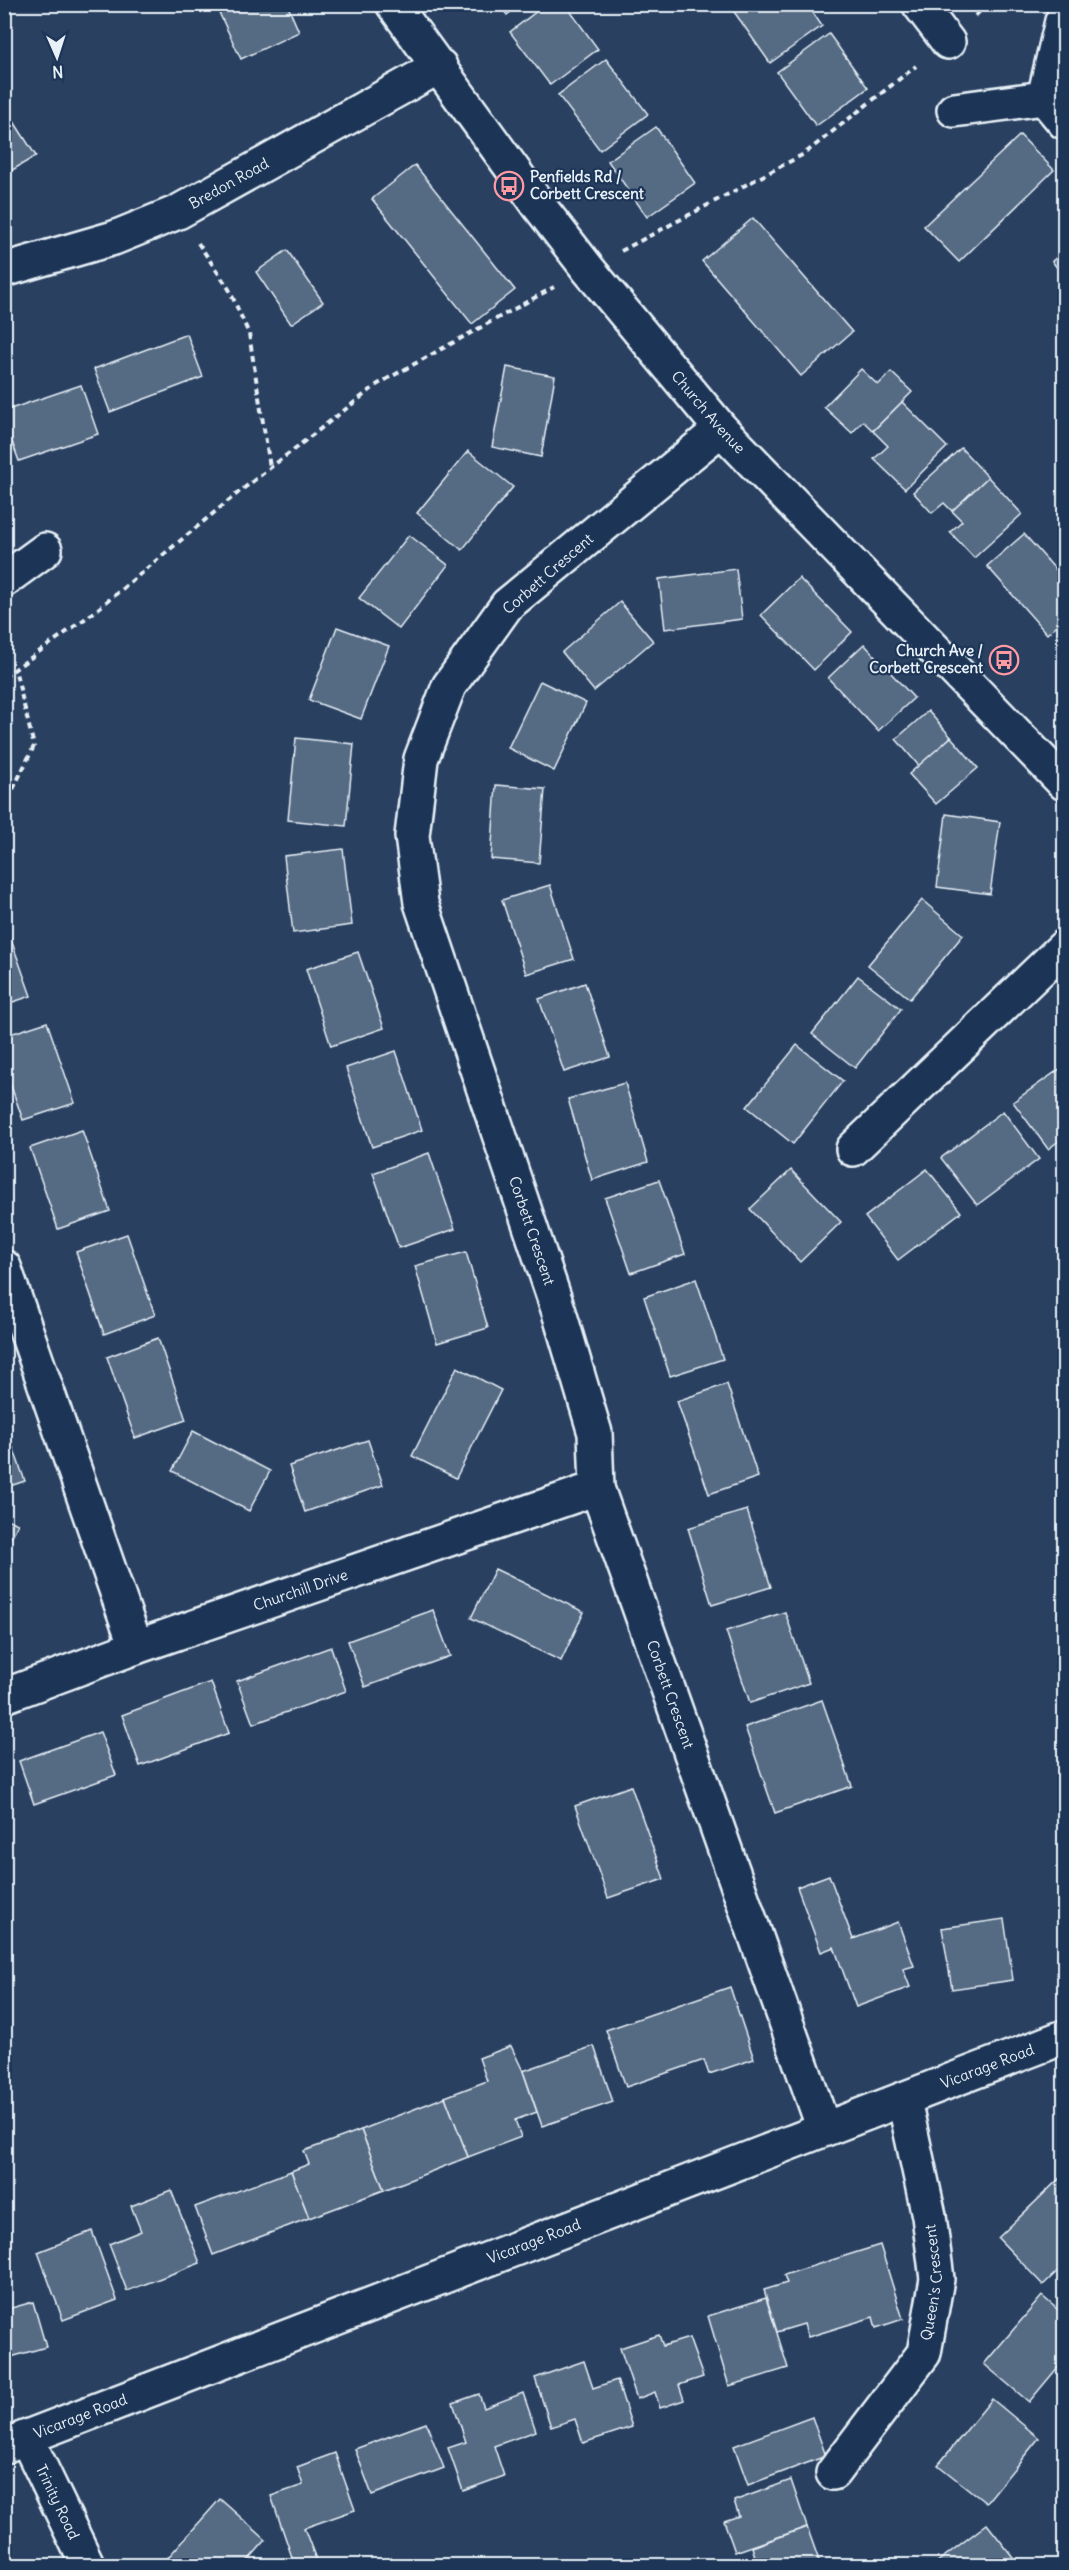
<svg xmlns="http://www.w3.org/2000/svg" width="1069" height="2570" font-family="Delius,sans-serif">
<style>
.building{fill:#556a83;stroke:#e8f1f8;stroke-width:1.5}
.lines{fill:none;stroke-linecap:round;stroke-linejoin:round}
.minor-casing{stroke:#e8f1f8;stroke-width:38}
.path{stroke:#e8f1f8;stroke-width:4;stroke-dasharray:6 4.5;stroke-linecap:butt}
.minor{stroke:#1d3557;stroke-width:33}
.labels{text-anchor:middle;stroke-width:4.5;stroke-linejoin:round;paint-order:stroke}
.poi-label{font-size:15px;font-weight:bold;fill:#e8f1f8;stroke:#1d3557;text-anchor:start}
.street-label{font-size:15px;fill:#e8f1f8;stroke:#1d3557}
</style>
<rect width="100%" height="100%" fill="#294061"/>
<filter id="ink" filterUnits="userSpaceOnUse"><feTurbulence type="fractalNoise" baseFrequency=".0167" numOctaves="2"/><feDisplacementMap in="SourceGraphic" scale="12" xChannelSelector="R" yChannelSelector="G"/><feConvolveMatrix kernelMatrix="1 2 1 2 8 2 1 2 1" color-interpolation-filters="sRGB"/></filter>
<g filter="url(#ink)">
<g class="building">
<polygon points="215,4 287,4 299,32 241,59"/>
<polygon points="499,4 521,4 507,15"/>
<polygon points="546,4 565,4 598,49 550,85 510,32"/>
<polygon points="732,4 807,4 822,26 770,63 730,6"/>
<polygon points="829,34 868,88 816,126 777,72"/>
<polygon points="606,59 648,114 600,150 558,95"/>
<polygon points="4,106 36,156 4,175"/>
<polygon points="656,127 695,183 647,217 608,161"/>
<polygon points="1020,135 1054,170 959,262 924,226"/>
<polygon points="415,165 515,290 472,324 372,199"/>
<polygon points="753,218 852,332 801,376 702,261"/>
<polygon points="287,250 323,302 291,324 256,272"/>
<polygon points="1064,251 1064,277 1052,261"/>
<polygon points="187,334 203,377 110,412 94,369"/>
<polygon points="507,367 555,376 541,457 492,447"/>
<polygon points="861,369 878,385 891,372 912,392 873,431 863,421 852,433 824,407"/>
<polygon points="81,385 98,434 19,461 4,420 4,411"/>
<polygon points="902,402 947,447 905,489 874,459 888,446 873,431"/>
<polygon points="961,448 988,477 952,511 944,503 932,513 913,492"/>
<polygon points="468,451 513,487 462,550 417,513"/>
<polygon points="988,477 1022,514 974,558 950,532 962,521 952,511"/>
<polygon points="1024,534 1064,579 1064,619 1047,634 987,566"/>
<polygon points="409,535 448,565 399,629 359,598"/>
<polygon points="736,569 742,619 665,629 659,579"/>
<polygon points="799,578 852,632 814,670 761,615"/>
<polygon points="620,602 653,641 594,691 562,652"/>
<polygon points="337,627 389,646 361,719 309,700"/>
<polygon points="864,644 914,698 878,731 828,678"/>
<polygon points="540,681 586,703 554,771 508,748"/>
<polygon points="928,711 951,737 919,766 896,739"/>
<polygon points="951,737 978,768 936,804 909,774"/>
<polygon points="296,738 354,744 346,826 288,820"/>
<polygon points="496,785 545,789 539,863 491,859"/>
<polygon points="946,814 1000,822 990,894 937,887"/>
<polygon points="343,849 352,925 293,933 284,856"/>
<polygon points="550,885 574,959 526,974 502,900"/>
<polygon points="922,900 963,935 910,999 868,965"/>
<polygon points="4,920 31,996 4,1005"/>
<polygon points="358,952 384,1028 331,1046 306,969"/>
<polygon points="858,976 901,1009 855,1068 812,1034"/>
<polygon points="585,983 610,1057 564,1072 539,999"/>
<polygon points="47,1022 75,1103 23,1120 4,1066 4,1036"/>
<polygon points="797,1045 843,1081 793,1144 747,1107"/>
<polygon points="396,1051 422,1130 372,1147 346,1068"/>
<polygon points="1064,1066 1064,1137 1048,1149 1013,1102"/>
<polygon points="625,1083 648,1162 592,1180 568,1099"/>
<polygon points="1003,1111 1039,1159 977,1205 941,1158"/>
<polygon points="82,1130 110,1211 58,1229 30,1148"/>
<polygon points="429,1153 455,1229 399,1248 373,1173"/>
<polygon points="927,1169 961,1212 898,1260 865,1217"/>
<polygon points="791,1170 841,1222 800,1262 750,1209"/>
<polygon points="659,1180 685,1254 631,1273 605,1198"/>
<polygon points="127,1234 155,1315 104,1334 76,1252"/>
<polygon points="466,1252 488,1328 437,1343 415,1266"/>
<polygon points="696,1279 723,1359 670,1376 644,1297"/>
<polygon points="158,1338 186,1420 135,1438 107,1357"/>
<polygon points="457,1367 501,1390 456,1478 412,1456"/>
<polygon points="727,1384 758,1477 709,1494 677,1401"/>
<polygon points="4,1422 25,1481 4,1488"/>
<polygon points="193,1431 270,1471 249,1511 172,1471"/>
<polygon points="368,1440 383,1485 305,1512 289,1466"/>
<polygon points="747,1510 771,1587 712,1605 688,1528"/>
<polygon points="4,1518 18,1524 4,1552"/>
<polygon points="495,1569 584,1612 561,1661 471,1618"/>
<polygon points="433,1610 450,1656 365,1687 348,1641"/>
<polygon points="785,1612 809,1683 750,1703 726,1631"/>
<polygon points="331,1647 346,1691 253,1724 237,1681"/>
<polygon points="211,1682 229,1733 140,1766 122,1715"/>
<polygon points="822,1700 852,1786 775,1813 745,1727"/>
<polygon points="100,1732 116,1775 34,1804 19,1761"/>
<polygon points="631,1786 664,1879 608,1898 575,1806"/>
<polygon points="829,1875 853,1939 898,1922 914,1966 903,1969 910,1987 856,2007 834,1947 821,1952 797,1887"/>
<polygon points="1004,1919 1013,1980 952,1989 942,1928"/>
<polygon points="730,1987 754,2059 709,2074 704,2060 626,2087 606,2030"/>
<polygon points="511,2046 523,2071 537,2112 515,2120 521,2137 468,2157 445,2097 487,2081 479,2058"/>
<polygon points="594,2046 613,2102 542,2126 523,2071"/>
<polygon points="445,2097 468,2157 384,2190 361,2130"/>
<polygon points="361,2130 384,2190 309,2218 291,2171 309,2164 304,2151"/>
<polygon points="291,2171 309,2218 213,2255 195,2207"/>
<polygon points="1064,2174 1064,2265 1043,2285 998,2238"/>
<polygon points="171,2190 200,2263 127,2291 109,2244 141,2231 131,2206"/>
<polygon points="92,2231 117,2300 63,2320 38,2252"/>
<polygon points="880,2245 903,2319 876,2328 873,2317 808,2337 804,2324 777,2332 764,2290 787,2283 784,2275"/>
<polygon points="1042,2296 1064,2315 1064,2360 1029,2402 984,2364"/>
<polygon points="766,2298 788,2368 729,2386 708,2316"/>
<polygon points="33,2302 46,2347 4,2359 4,2310"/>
<polygon points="659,2335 663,2346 689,2338 703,2377 679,2385 684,2400 660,2408 655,2392 637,2399 620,2348"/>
<polygon points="584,2361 593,2388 617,2380 632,2427 583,2443 575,2419 551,2427 535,2378"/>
<polygon points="523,2393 536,2431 494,2446 504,2476 463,2491 448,2448 466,2442 453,2403 479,2394 484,2408"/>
<polygon points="992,2399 1039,2438 986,2503 938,2465"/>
<polygon points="812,2417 826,2456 748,2485 734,2446"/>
<polygon points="426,2423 444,2468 372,2495 355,2449"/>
<polygon points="335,2453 355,2510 304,2528 317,2562 295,2566 271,2496 303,2485 297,2467"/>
<polygon points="791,2480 807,2527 735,2552 724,2521 739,2516 734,2501"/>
<polygon points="220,2499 266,2540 243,2566 165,2566 163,2563"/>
<polygon points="987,2524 1020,2566 932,2566"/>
<polygon points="807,2527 821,2566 758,2566 752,2547"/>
</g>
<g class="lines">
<g class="minor-casing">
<g id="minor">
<path id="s1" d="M393,4L540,207L588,269L721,429L1064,783"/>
<polyline points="919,4 948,42"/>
<polyline points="1044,98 1064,122"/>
<polyline points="954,110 1044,98 1062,21 1064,19"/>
<path id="s2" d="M4,270L114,238L178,212L440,66"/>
<path id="s3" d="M721,429L507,605L449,686L421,759L412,836L421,903L559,1312L595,1433L597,1488L824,2129"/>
<polyline points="4,580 45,550"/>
<polyline points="853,1149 1064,947"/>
<polyline points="4,1267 136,1647"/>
<path id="s4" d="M4,1696L136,1647L597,1488"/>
<path id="s5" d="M27,2439L88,2566"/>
<path id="s6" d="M4,2446L1064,2037"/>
<path id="s7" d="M833,2473L924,2353L937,2279L929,2216L904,2100"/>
</g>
</g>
<g class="path">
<polyline points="975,16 987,4"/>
<polyline points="198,243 229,289 249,334 270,467"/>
<polyline points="621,251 804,154 916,66"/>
<polyline points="4,677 93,613 239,492 378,384 554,287"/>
<polyline points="4,808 34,746 15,669"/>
</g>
<use href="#minor" class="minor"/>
</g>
</g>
<defs>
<g id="bus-ring" transform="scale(1.5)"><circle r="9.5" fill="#1d3557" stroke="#ff9aa2" stroke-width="1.5"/><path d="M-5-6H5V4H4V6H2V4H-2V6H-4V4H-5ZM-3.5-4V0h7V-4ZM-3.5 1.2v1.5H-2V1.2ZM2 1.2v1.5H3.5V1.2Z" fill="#ff9aa2"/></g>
</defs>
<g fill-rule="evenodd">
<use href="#bus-ring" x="509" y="186"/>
<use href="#bus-ring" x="1004" y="660"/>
</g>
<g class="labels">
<g class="poi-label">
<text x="530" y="182">Penfields Rd /<tspan x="530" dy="17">Corbett Crescent</tspan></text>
<text x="983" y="656" text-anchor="end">Church Ave /<tspan x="983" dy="17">Corbett Crescent</tspan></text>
</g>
<g class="street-label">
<text dy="5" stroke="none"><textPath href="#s2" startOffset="242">Bredon Road</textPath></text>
<text dy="5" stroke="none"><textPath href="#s1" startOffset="516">Church Avenue</textPath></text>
<text transform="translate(548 574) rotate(-41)" y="5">Corbett Crescent</text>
<text dy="5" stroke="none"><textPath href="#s3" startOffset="946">Corbett Crescent</textPath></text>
<text dy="5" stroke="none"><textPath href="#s4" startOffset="315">Churchill Drive</textPath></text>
<text dy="5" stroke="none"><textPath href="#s3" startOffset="1432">Corbett Crescent</textPath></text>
<text dy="5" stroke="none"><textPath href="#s6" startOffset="1054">Vicarage Road</textPath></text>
<text dy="5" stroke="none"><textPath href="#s6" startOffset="568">Vicarage Road</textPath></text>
<text dy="5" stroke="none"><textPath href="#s7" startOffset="222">Queen's Crescent</textPath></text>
<text dy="5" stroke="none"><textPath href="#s6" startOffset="82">Vicarage Road</textPath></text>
<text dy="5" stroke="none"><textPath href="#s5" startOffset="70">Trinity Road</textPath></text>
</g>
</g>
<rect width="1069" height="2570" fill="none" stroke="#1d3557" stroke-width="24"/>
<rect x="12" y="12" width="1045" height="2546" fill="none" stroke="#e8f1f8" stroke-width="2" filter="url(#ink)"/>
<g transform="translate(57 57) rotate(177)" stroke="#1d3557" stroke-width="4.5" paint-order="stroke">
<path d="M0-4.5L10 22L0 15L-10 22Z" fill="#e8f1f8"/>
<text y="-9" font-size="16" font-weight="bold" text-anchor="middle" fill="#e8f1f8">N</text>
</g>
</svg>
